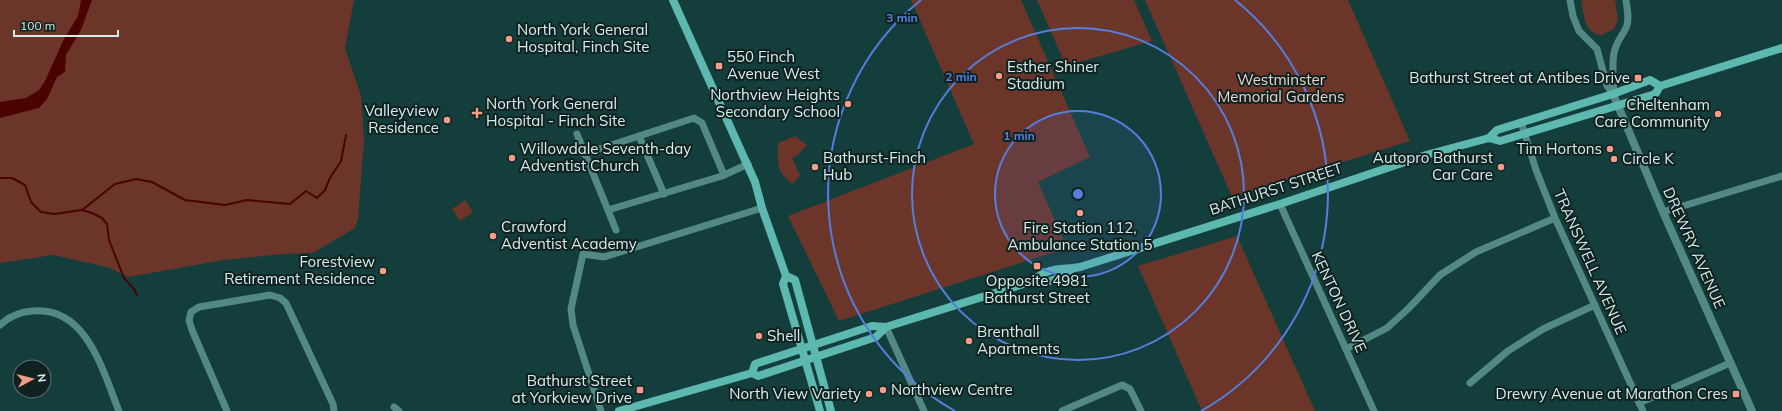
<svg xmlns="http://www.w3.org/2000/svg" width="1782" height="411" font-family="Mulish,sans-serif">
<style>
.green{fill:#6b3529}
.water{fill:#4a0300}
.lines{fill:none;stroke-linecap:round;stroke-linejoin:round}
.stream{stroke:#4a0300;stroke-width:2}
.minor{stroke:#538984;stroke-width:7}
.tertiary{stroke:#538984;stroke-width:8}
.secondary{stroke:#5db8b0;stroke-width:8}
.ring{fill:none;stroke:#557ede;stroke-width:2}
.poi-dot{fill:#f49e8a;stroke:#102220;stroke-width:1.5}
.labels{text-anchor:middle;stroke-width:4;stroke-linejoin:round;paint-order:stroke}
.poi-label{font-size:15px;fill:#d7edeb;stroke:#102220;text-anchor:start}
.park-label{font-size:15px;fill:#edd2cc;stroke:#102220}
.street-label{font-size:15px;fill:#d7edeb;stroke:#102220}
.centre{fill:#557ede;stroke:#102220;stroke-width:2}
.ring-label{font-size:12px;text-anchor:middle;font-weight:bold;fill:#557ede;stroke:#102220;stroke-width:4;stroke-linejoin:round;paint-order:stroke}
</style>
<rect width="100%" height="100%" fill="#133e3b"/>
<g class="green">
<polygon points="0,0 354,0 345,48 361,96 364,140 358,219 355,228 313,253 283,254 223,260 129,277 107,267 53,255 0,263"/>
<polygon points="911,0 1021,0 1090,157 1038,182 1067,248 839,321 788,216 974,144"/>
<polygon points="1037,0 1134,0 1152,41 1066,66"/>
<polygon points="1145,0 1348,0 1410,141 1232,197"/>
<path d="M1581,0H1615L1618,19L1614,29L1602,35C1584,34 1584,15 1581,0Z"/>
<path d="M795,136L807,145L797,156L792,158L800,176L792,184C775,169 778,164 778,143Z"/>
<polygon points="465,200 473,212 460,221 452,209"/>
<polygon points="1237,236 1315,411 1202,411 1138,266"/>
</g>
<polygon class="water" points="81,0 92,0 81,30 66,55 65,72 57,77 47,99 39,108 0,118 0,102 26,98 39,90 45,81 64,39 78,16"/>
<g class="lines">
<g class="stream">
<polyline points="0,178 12,178 25,185 31,202 41,212 54,214 82,210 92,213 102,218 107,224 109,240 124,278 134,289 137,295"/>
<polyline points="82,210 115,184 136,179 152,182 185,200 225,205 247,200 290,204 306,191 317,198 325,190 330,178 341,161 346,135"/>
</g>
<g class="minor">
<polyline points="1570,0 1573,16 1579,31 1597,49 1607,86 1613,94"/>
<path d="M1613,94C1615,81 1611,67 1614,53C1616,42 1621,38 1626,28C1630,20 1627,8 1626,0"/>
<polyline points="1521,122 1536,170 1555,218 1643,411"/>
<polyline points="577,134 616,230"/>
<polyline points="639,136 664,194"/>
<polyline points="584,154 694,118 702,123 724,175"/>
<polyline points="1280,204 1374,411"/>
<polyline points="608,210 722,176 748,164"/>
<polyline points="1663,212 1782,176"/>
<path d="M0,325C9,316 20,312 33,311C87,306 103,372 119,411"/>
<polyline points="886,327 924,411"/>
<polyline points="1346,349 1387,328 1409,308 1440,275 1476,252 1555,218"/>
<polyline points="1470,383 1508,351 1543,329 1595,305"/>
<polyline points="1639,403 1730,363"/>
<polyline points="394,407 399,411"/>
<polyline points="227,411 192,330 189,320 191,312 199,307 270,295 280,298 286,303 333,404 334,411"/>
<polyline points="601,411 573,325 571,309 583,254 604,257 762,208"/>
<polyline points="1062,411 1122,385 1130,389 1141,411"/>
</g>
<polyline class="tertiary" points="1613,94 1663,212 1752,411"/>
<g class="secondary">
<polyline points="673,0 755,182 762,208 786,276 783,284 820,411"/>
<polyline points="1489,138 1497,130 1613,94 1650,80 1660,86"/>
<polyline points="786,276 795,280 831,411"/>
<path d="M1030,282C1050,283 1056,281 1072,269"/>
<path d="M752,373L755,364L872,326L886,327L1030,282C1038,277 1044,271 1054,270C1062,268 1071,269 1080,267L1280,204L1426,155L1489,138L1500,141L1652,95L1656,93L1660,86L1782,48"/>
<polyline points="619,411 752,373 758,376 876,337 886,327"/>
</g>
</g>
<circle cx="1078" cy="194" r="83" fill="#557ede" fill-opacity=".12"/>
<g class="ring">
<circle cx="1078" cy="194" r="83"/>
<circle cx="1078" cy="194" r="166"/>
<path d="M955 411A249 249 0 0 1 921 0M1235 0A249 249 0 0 1 1201 411"/>
</g>
<g class="poi-dot">
<circle cx="509" cy="39" r="4"/>
<rect x="715" y="62" width="8" height="8" rx="2"/>
<circle cx="999" cy="76" r="4"/>
<rect x="1634" y="74" width="8" height="8" rx="2"/>
<circle cx="848" cy="104" r="4"/>
<path d="M475 107h4v4h4v4h-4v4h-4v-4h-4v-4h4z"/>
<circle cx="1718" cy="114" r="4"/>
<circle cx="447" cy="120" r="4"/>
<circle cx="1610" cy="149" r="4"/>
<circle cx="512" cy="158" r="4"/>
<circle cx="1614" cy="159" r="4"/>
<circle cx="815" cy="167" r="4"/>
<circle cx="1501" cy="167" r="4"/>
<circle cx="1080" cy="213" r="4"/>
<circle cx="493" cy="236" r="4"/>
<rect x="1033" y="262" width="8" height="8" rx="2"/>
<circle cx="383" cy="271" r="4"/>
<circle cx="759" cy="336" r="4"/>
<circle cx="969" cy="341" r="4"/>
<rect x="636" y="386" width="8" height="8" rx="2"/>
<circle cx="883" cy="390" r="4"/>
<circle cx="869" cy="394" r="4"/>
<rect x="1732" y="390" width="8" height="8" rx="2"/>
</g>
<g class="labels">
<g class="poi-label">
<text x="517" y="35">North York General<tspan x="517" dy="17">Hospital, Finch Site</tspan></text>
<text x="727" y="62">550 Finch<tspan x="727" dy="17">Avenue West</tspan></text>
<text x="1007" y="72">Esther Shiner<tspan x="1007" dy="17">Stadium</tspan></text>
<text x="1630" y="83" text-anchor="end">Bathurst Street at Antibes Drive</text>
<text x="840" y="100" text-anchor="end">Northview Heights<tspan x="840" dy="17">Secondary School</tspan></text>
<text x="486" y="109">North York General<tspan x="486" dy="17">Hospital - Finch Site</tspan></text>
<text x="1710" y="110" text-anchor="end">Cheltenham<tspan x="1710" dy="17">Care Community</tspan></text>
<text x="439" y="116" text-anchor="end">Valleyview<tspan x="439" dy="17">Residence</tspan></text>
<text x="520" y="154">Willowdale Seventh-day<tspan x="520" dy="17">Adventist Church</tspan></text>
<text x="1602" y="154" text-anchor="end">Tim Hortons</text>
<text x="823" y="163">Bathurst-Finch<tspan x="823" dy="17">Hub</tspan></text>
<text x="1493" y="163" text-anchor="end">Autopro Bathurst<tspan x="1493" dy="17">Car Care</tspan></text>
<text x="1622" y="164">Circle K</text>
<text x="501" y="232">Crawford<tspan x="501" dy="17">Adventist Academy</tspan></text>
<text x="1080" y="233" text-anchor="middle">Fire Station 112,<tspan x="1080" dy="17">Ambulance Station 5</tspan></text>
<text x="375" y="267" text-anchor="end">Forestview<tspan x="375" dy="17">Retirement Residence</tspan></text>
<text x="1037" y="286" text-anchor="middle">Opposite 4981<tspan x="1037" dy="17">Bathurst Street</tspan></text>
<text x="977" y="337">Brenthall<tspan x="977" dy="17">Apartments</tspan></text>
<text x="767" y="341">Shell</text>
<text x="632" y="386" text-anchor="end">Bathurst Street<tspan x="632" dy="17">at Yorkview Drive</tspan></text>
<text x="891" y="395">Northview Centre</text>
<text x="861" y="399" text-anchor="end">North View Variety</text>
<text x="1728" y="399" text-anchor="end">Drewry Avenue at Marathon Cres</text>
</g>
<g class="park-label">
<text x="1281" y="85">Westminster<tspan x="1281" dy="17">Memorial Gardens</tspan></text>
</g>
<g class="street-label">
<text transform="translate(1276 189) rotate(-18)" y="5">BATHURST STREET</text>
<text transform="translate(1694 248) rotate(66)" y="5">DREWRY AVENUE</text>
<text transform="translate(1590 262) rotate(66)" y="5">TRANSWELL AVENUE</text>
<text transform="translate(1339 302) rotate(65)" y="5">KENTON DRIVE</text>
</g>
</g>
<circle cx="1078" cy="194" r="6" class="centre"/>
<g class="ring-label">
<text x="902" y="22">3 min</text>
<text x="961" y="81">2 min</text>
<text x="1019" y="140">1 min</text>
</g>
<g transform="translate(32 379) rotate(83)"><circle r="19" fill="#102220" stroke="#607371"/>
<path d="M0-3L7 15L0 10L-7 15Z" fill="#f49e8a"/>
<text y="-6" font-size="11" font-weight="bold" text-anchor="middle" fill="#d7edeb">N</text>
</g>
<path d="M14 30v6h104v-6" fill="none" stroke="#d7edeb" stroke-width="2"/>
<text x="20" y="30" font-size="12" fill="#d7edeb" stroke="#102220" stroke-width="3" paint-order="stroke">100 m</text>
</svg>
